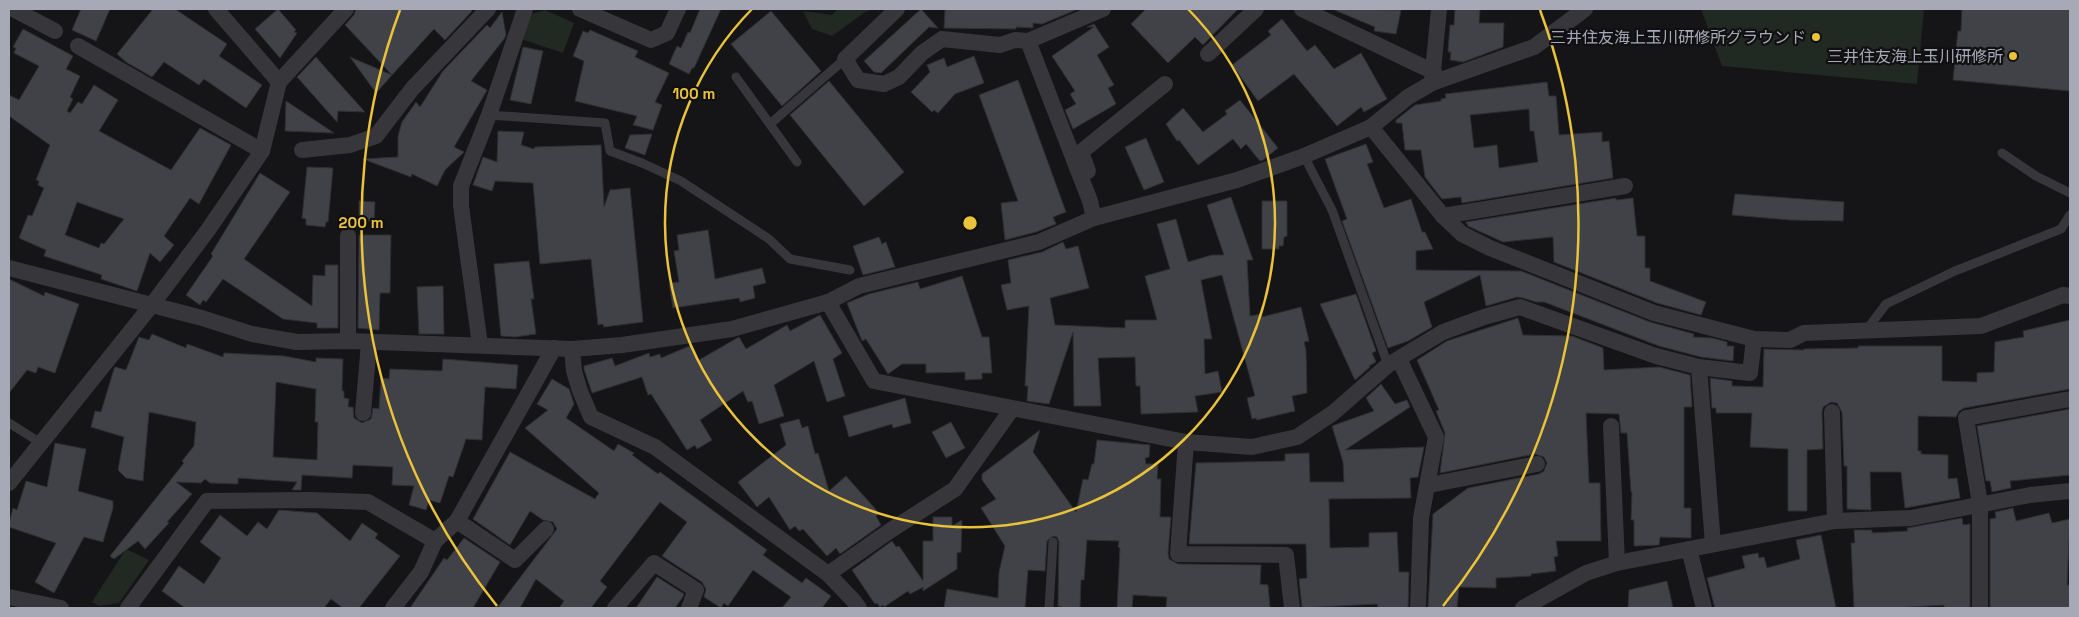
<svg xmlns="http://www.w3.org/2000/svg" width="2079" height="617" font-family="'Space Grotesk','Noto Sans JP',sans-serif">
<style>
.green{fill:#212923}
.building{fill:#414247;stroke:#2f2f33;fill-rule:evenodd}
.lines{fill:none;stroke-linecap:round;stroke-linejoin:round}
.service{stroke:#36363b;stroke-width:9}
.minor{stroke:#36363b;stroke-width:16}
.ring{fill:none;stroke:#eac33a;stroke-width:2.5}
.poi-dot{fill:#eac33a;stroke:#101012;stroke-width:2}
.labels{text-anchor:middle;stroke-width:4.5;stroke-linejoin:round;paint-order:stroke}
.poi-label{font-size:16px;fill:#a7aab6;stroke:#101012;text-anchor:end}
.centre{fill:#eac33a;stroke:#101012;stroke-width:2.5}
.ring-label{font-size:15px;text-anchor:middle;font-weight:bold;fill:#eac33a;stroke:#101012;stroke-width:4.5;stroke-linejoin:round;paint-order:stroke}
</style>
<rect width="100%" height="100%" fill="#151517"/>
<g class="green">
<polygon points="838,9 874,9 865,12 832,36 812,29 803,11 832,15"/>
<polygon points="1701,9 1924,9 1917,84 1722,66"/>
<polygon points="545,10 574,23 563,53 521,39 532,14"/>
<polygon points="126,549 149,560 119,603 99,606 92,602"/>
</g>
<g class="building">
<polygon points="81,9 110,9 96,41 72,30"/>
<polygon points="153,9 175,9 227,44 219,56 262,85 246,108 204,79 199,85 164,62 152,77 126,62 117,54"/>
<polygon points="278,9 296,30 294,32 297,33 280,58 255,29"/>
<polygon points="356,9 470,9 472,11 445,40 434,29 392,75 345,25 354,15"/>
<polygon points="700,9 721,9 694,68 692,68 689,74 669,64 677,46 681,48 688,32 690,33"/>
<polygon points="921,9 938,28 929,27 881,73 874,72 864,61"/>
<polygon points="949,9 1078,9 1042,24 1033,23 1033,28 1016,27 1016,29 944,28 945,10"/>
<polygon points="1146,9 1238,9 1203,45 1195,37 1168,63 1131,24"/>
<polygon points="1332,9 1401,10 1396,34 1374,31 1375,27"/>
<polygon points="1455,9 1480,9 1479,23 1504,23 1503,47 1463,62 1450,60 1451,52 1448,52 1450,25 1454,25"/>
<polygon points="1962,9 2070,9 2070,91 1953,80 1958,31 1961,31"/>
<polygon points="771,11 821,71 782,106 731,44"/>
<polygon points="502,12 506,35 504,39 471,81 487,90 486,92 454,147 464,152 445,170 437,186 412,174 411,177 363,159 398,157 398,136 402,122 416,102 420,107 443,71 487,25 490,28"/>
<polygon points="1282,19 1307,51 1315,45 1334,69 1361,53 1387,99 1364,112 1361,107 1337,126 1294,74 1258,101 1232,65 1271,35 1268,31"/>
<polygon points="1094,24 1109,47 1097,55 1114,85 1108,88 1116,104 1073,129 1065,110 1076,104 1070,94 1075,91 1052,56 1094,27 1087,27"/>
<path d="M23,29L73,56L66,69L80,76L70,97L73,99L67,111L70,113L78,102L82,104L94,85L118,100L99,131L171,170L200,128L231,145L199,204L190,198L164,236L174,245L160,262L150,253L137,291L101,279L102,275L44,256L46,250L19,238L28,215L32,216L44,188L38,185L39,181L36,180L50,145L9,116V95L19,100L39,66L14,53L16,48L13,47ZM77,202L124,219L104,244L101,243L99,248L65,235Z"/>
<polygon points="590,30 638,51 635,57 669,73 655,102 662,105 653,130 633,125 637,116 575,101 584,61 573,56 583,31 588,33"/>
<polygon points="523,47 543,51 531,104 510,100"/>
<polygon points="974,56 984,83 955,94 938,113 934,110 932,112 911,92 930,72 927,65 944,58 947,67"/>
<polygon points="316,57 330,73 365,112 338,111 337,122 297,77"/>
<polygon points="350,57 392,75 376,93"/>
<polygon points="1018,80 1066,212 1053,217 1056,224 1036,232 1005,240 1001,203 1018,201 979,95"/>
<polygon points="829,81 904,172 864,206 790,115"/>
<path d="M1547,82L1549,96H1556L1559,135L1602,132V142L1609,141L1613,178L1462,203L1461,197L1442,199L1425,177L1421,150H1405L1402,123H1396V120L1415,105L1441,101V99L1446,98L1445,94ZM1529,109L1530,131H1534L1538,162L1499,168L1497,145L1474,148L1470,115Z"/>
<polygon points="1240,100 1278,148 1263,160 1260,161 1246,144 1241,149 1233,139 1198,165 1179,140 1177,141 1166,124 1183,108 1203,132 1227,114 1225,111"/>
<polygon points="286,101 334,133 285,131"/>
<polygon points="498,131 524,132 521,145 534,149 535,147 601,145 604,207 610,190 630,188 643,322 604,327 603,324 598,325 591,259 540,264 533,183 495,181 492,191 473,185 483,157 497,162"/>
<polygon points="652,134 645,155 625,148 630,135"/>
<polygon points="1146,138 1164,182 1144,190 1125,147"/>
<polygon points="1366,144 1373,162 1367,164 1384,208 1411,199 1422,232 1425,232 1433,249 1416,251 1416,270 1521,271 1650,322 1694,334 1693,337 1712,338 1727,342 1727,346 1734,346 1733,361 1701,357 1659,346 1544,302 1536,302 1523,298 1517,297 1486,306 1480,275 1424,302 1432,327 1408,341 1388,348 1342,221 1347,219 1325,159"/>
<polygon points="307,167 333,168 328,222 326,222 325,227 306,225 306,219 302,218"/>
<polygon points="260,173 290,192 244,259 312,306 313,275 325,276 325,265 338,265 338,328 317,328 317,323 283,319 223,279 206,302 203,300 200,305 186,295 213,256 211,254"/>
<polygon points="1735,194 1844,202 1843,221 1790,220 1732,215"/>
<polygon points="1231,197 1253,260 1247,260 1250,316 1262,314 1262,317 1301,307 1309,341 1304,342 1306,350 1307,393 1292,396 1295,411 1257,420 1256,418 1252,419 1247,398 1255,396 1222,275 1201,280 1212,339 1204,339 1205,374 1218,371 1222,392 1195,396 1198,412 1141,414 1140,386 1136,386 1135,357 1098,358 1101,406 1074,406 1073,332 1049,404 1027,401 1028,386 1025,386 1029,306 1007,310 1001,285 1011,283 1008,260 1042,252 1063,242 1066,249 1078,246 1089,288 1050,298 1055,325 1125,328 1125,320 1157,320 1145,276 1170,269 1157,224 1176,219 1188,262 1212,255 1224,255 1207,205"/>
<polygon points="1616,198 1616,200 1633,198 1637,236 1645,236 1645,268 1650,268 1650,281 1706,302 1701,315 1657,303 1554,262 1553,237 1503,242 1468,226 1466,222"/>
<polygon points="359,201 375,202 374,222 359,221"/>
<polygon points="1262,201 1287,201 1287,236 1284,237 1283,246 1279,246 1279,249 1262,249"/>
<polygon points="708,230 715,279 762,268 766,283 753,286 755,298 740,302 739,298 673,308 669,283 679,282 674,251 679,250 677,235"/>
<polygon points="359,235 391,235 390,293 380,293 379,330 358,328"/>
<polygon points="879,237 882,244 886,242 895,267 863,275 853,246"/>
<polygon points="529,261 534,299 531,299 536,334 515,337 501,336 494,264"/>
<polygon points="962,276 982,337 989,337 992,373 982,373 982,379 965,380 965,372 926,373 926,364 902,364 888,374 866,339 862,341 847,303 869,294 918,282 920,289"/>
<polygon points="9,279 44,296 45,292 79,304 55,373 38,367 36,373 27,370 9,393"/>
<polygon points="443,286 444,334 419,334 417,287"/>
<polygon points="1356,294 1376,351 1372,353 1376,362 1369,366 1370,367 1355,380 1320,304"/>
<polygon points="820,315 842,353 833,359 845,396 827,402 814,361 774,385 784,416 759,424 752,401 748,402 743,391 700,420 712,440 697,449 695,445 687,450 651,394 648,395 642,377 592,393 584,369 584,366 612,358 615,366 649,353 650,357 660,354 661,358 692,345 699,360 739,337 746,349 787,325 790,331"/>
<polygon points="1518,318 1523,335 1572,336 1603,348 1604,370 1659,367 1690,375 1692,407 1684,407 1684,508 1691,508 1691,538 1660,537 1659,545 1634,546 1634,520 1631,520 1632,492 1631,492 1627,433 1621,433 1619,414 1586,413 1589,483 1600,483 1601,541 1556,541 1558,556 1554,557 1556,571 1531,574 1531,576 1496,578 1496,588 1459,587 1457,608 1428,608 1433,514 1468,488 1539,474 1544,471 1547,463 1544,457 1535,454 1440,473 1445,433 1436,411 1439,410 1417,360 1447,341"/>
<polygon points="2070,320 2070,389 1964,408 1959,411 1956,417 1918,416 1918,451 1921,451 1921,454 1948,455 1948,479 1957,478 1960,498 1905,508 1901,472 1870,472 1871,510 1847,509 1847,466 1844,466 1842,412 1837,403 1831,402 1823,407 1822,412 1823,449 1807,450 1807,511 1788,511 1788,449 1750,447 1752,413 1716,413 1716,408 1712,408 1710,378 1732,381 1732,386 1763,387 1764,349 1804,350 1804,349 1858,348 1858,346 1942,346 1942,381 1977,382 1977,373 1994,372 1995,342 2024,337 2023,331"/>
<path d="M152,334L186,348L187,344L223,357L224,353L284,356L316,362V358L343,359L342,391H344V398L349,399L348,407H353L354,418L362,423L371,419L373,408L379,409L381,378L389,379L390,369L442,371L443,359L518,365L516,389L485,387L482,440L466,439L453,477L449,476L440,503L429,500L426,510L409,505L414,486L392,485L393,467L353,465L352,478L302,475L301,490H292L297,482L238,478V484L210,483L205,479L201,483L176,482L192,494L167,522L169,523L145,549L138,541L114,559L110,556L184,463L182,461L194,446L196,422L149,412L143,481L126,478L118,470L124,437L91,427L95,411L101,412L114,369L115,367L126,370L139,337L149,340ZM276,382L316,389L315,422H318L317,460L273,457Z"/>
<polygon points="552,379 569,389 574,404 566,418 614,451 618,444 634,453 632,455 658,474 660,472 767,550 763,555 802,583 806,578 831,596 822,608 782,608 791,597 753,570 728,606 724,603 721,608 704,597 706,589 702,582 662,556 687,522 660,502 600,581 607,587 591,608 559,608 564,601 536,579 520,608 497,608 557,529 553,522 543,520 530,511 510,545 473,519 510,452 595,499 599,493 525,428 548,410 537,404"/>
<polygon points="1381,384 1395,404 1407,400 1410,407 1345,450 1424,447 1418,477 1410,478 1411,498 1329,499 1330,548 1369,547 1369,533 1397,532 1399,572 1409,572 1408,608 1378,608 1377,604 1302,608 1299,579 1307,578 1306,544 1189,544 1196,463 1285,461 1285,454 1309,453 1310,482 1344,482 1343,462 1332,426 1374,411 1366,398"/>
<polygon points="905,398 911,423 893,428 892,424 849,437 843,416"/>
<polygon points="2070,409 2070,475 2010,481 2011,488 1992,492 1990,481 1986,481 1977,426"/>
<polygon points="799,419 802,428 808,426 815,454 818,453 829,491 846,476 879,513 876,516 881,525 840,554 836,548 827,556 803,529 799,531 795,526 790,530 769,497 757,507 738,482 786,445 780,424"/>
<polygon points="951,422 965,448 946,458 932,432"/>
<polygon points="1040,430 1033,452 1076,512 1083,479 1088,480 1092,464 1094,464 1097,440 1150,445 1149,457 1145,458 1146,464 1158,464 1157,479 1161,479 1160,517 1171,517 1168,553 1169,559 1178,564 1261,565 1260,584 1268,585 1270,608 1166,608 1167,597 1133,595 1132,608 1117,608 1120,548 1118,547 1119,541 1087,540 1084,580 1081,580 1080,608 1062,608 1062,607 1058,606 1059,542 1057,537 1053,536 1047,541 1045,571 1028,570 1025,608 944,608 947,589 998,598 999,572 1005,546 981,508 996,499 982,480 982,474"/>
<polygon points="55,443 86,449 78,491 113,501 113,508 103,542 84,537 54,593 35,582 56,543 9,527 9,523 13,508 17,510 26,481 47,487"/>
<polygon points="2013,508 2016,521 2049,513 2052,523 2070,519 2067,585 2070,585 2070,608 1990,608 1990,519 1996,518 1995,512"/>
<polygon points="279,510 317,513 350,541 362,523 378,534 375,538 400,556 359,608 343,608 331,599 324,608 185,608 162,591 179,566 204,584 221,558 200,542 220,515 247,536 258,522 267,529"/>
<polygon points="933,517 952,517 952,526 962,520 961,552 957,553 957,569 923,591 923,587 910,594 908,591 884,607 883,605 880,607 877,603 875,604 852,570 892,541 896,547 899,546 923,581 923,541 933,541"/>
<polygon points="1962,518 1963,525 1970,524 1970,608 1944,608 1944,605 1895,608 1854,608 1851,543 1855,543 1854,530 1872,530 1872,533 1908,531 1907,528"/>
<polygon points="1821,535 1836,608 1715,608 1707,578 1745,568 1742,556 1758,553 1759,558 1764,557 1767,568 1800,559 1796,540"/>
<polygon points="464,538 500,562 473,608 410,608 444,558 447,560"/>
<polygon points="657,577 684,594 682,598 675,608 636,608"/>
<polygon points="1667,581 1673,608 1628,608 1629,590"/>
</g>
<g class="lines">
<g class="service">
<polyline points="736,77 797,162"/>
<polyline points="489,115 605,123 610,151 642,163 681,181 769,239 790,259 850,270"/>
<polyline points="770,124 845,59"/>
<polyline points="2002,153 2036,176 2070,193"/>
<polyline points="1304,156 1332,210 1388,365"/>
<polyline points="1865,332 1886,304 1955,271 2061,229 2070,215"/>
<polyline points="9,423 41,443"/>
<polyline points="1049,608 1053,542"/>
</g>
<g class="minor">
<polyline points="13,9 55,31"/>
<polyline points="216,9 279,82"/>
<polyline points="580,9 651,40 667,33 678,9"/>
<polyline points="897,9 845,59 858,80 884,84 899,77 922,53 942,39 1000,45 1015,40 1028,41 1090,201 1094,218"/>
<polyline points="1302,9 1434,72"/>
<polyline points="1028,41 1103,9"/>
<polyline points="78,46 262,151"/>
<polyline points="1208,54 1256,9"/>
<polyline points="1432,81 1439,9"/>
<polyline points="1371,127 1443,216 1462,234 1490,248 1654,313 1754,339 1790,340 1804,333 1981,326 2063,295 2070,296"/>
<polyline points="302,150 350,145 376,136 412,89 488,9"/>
<polyline points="1088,171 1081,152 1165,84"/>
<polyline points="1443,216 1625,186"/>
<polyline points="348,236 348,341"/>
<polyline points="9,268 202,318 252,334 297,342 348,341 572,349 622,345 732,329 828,302 859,286 1039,242 1094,218 1237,180 1304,156 1371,127 1408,97 1432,83 1534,47 1585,9"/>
<polyline points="828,302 874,381 1186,442 1252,447 1297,437 1333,413 1388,365 1443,332 1484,317 1520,307 1656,356 1699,367 1750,373 1754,339"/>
<polyline points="480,345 461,206 461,186 489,115 525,9"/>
<polyline points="572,349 574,371 580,391 591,417 655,447 828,574 853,600 859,608"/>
<polyline points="1399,359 1436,437 1421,518 1418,608"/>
<polyline points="1699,367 1713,544"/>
<polyline points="1832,412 1835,521"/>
<polyline points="363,413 369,343"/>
<polyline points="1611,426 1617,563"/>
<polyline points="1186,442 1178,554 1286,555 1292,608"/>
<polyline points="9,483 151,306 208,230 262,151 279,82 346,9"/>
<polyline points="1429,485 1537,464"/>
<polyline points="457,521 515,560 546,529"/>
<polyline points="1689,549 1704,608"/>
<polyline points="828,574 891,530 955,489 1012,409"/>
<polyline points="9,597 61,608"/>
<polyline points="128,608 207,501 311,500 368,502 435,541"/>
<polyline points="393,608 421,572 435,541 457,521 554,348"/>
<polyline points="615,608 654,563 696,590 689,608"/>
<polyline points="1523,608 1586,573 1617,563 1835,521 1911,518 2030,495 2070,491"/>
<polyline points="1980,608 1980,504 1966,418 2070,399"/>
</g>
</g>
<g class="ring">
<path d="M1188 9A305 305 0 1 1 752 9"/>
<path d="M497 606A609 609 0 0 1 400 10M1540 10A609 609 0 0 1 1443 606"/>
</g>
<g class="poi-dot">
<circle cx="1816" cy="37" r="5"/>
<circle cx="2013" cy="56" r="5"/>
</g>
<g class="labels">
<g class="poi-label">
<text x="1806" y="43">三井住友海上玉川研修所グラウンド</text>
<text x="2003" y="62">三井住友海上玉川研修所</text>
</g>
</g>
<circle cx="970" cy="223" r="8" class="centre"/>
<g class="ring-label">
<text x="694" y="99">100 m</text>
<text x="361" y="228">200 m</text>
</g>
<rect width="2079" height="617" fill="none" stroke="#a7aab6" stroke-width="20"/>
</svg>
